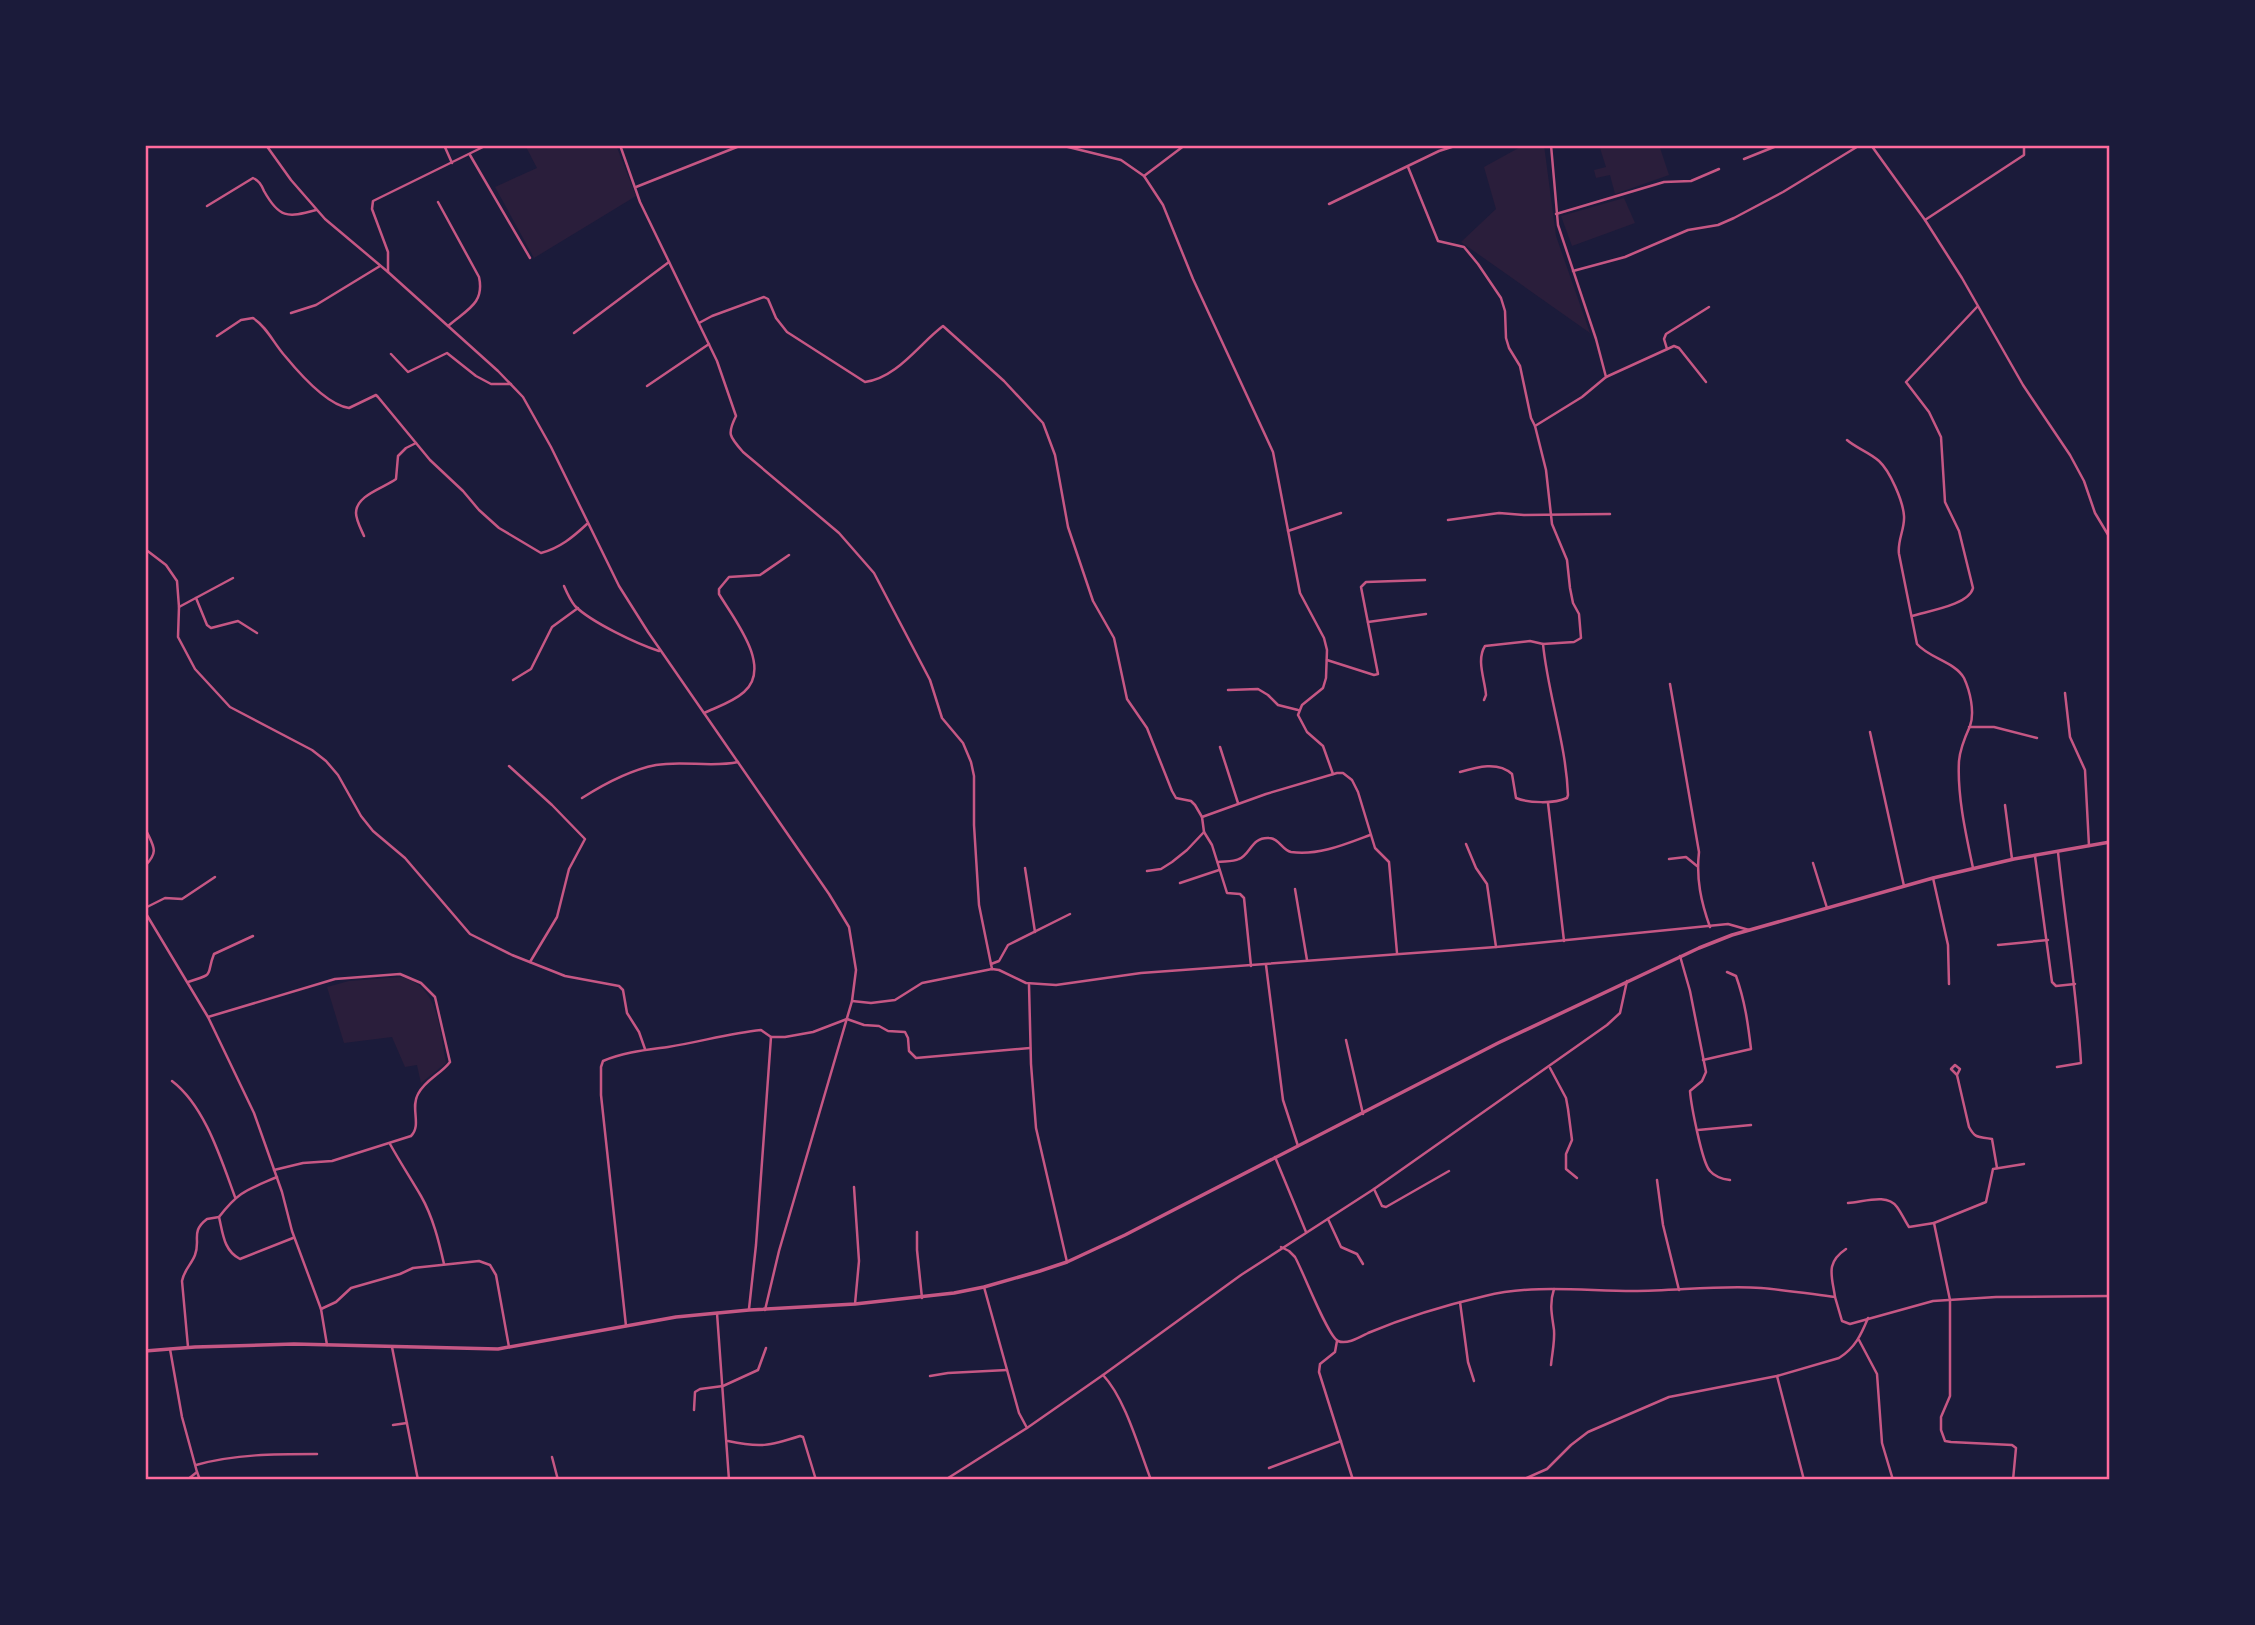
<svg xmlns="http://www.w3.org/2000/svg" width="2255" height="1625" font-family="Signika,sans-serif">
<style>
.green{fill:#2a1e3b}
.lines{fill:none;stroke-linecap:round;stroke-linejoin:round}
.minor{stroke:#c65784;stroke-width:2.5}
.tertiary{stroke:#c65784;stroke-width:3.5}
.neatline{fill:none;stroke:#ff6b9d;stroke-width:2.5}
</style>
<rect width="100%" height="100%" fill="#1b1b3a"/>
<g class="green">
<polygon points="525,145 616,145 636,196 534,258 495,187 537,168"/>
<polygon points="1524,145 1544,145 1556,236 1590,333 1461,242 1496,209 1484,167"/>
<polygon points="1599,145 1659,145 1669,175 1615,194 1610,175 1596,178 1594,170 1606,167"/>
<polygon points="1624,198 1635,223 1572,246 1561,216"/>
<path d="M401,977C440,986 439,1030 446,1063L421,1083L417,1065L405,1067L392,1037L344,1043L327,987L349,981Z"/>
</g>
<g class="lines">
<g class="minor">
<polyline points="266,145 291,180 325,219 388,272 498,371 523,397 551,447 619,586 648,632 829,894 849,927 856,970 852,1001 779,1251 765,1310"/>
<polyline points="444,145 452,163"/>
<path d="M620,145L640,202L717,361L736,416C727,434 729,436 743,452L839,533L874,573L930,680L942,718L963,743L971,762L974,776V825L979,905L992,969"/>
<polyline points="1060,145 1121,160 1144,176 1163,205 1193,279 1273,452 1300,593 1324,638 1327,650 1326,678 1323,688 1302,705 1298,715 1307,732 1323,746 1333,774"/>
<polyline points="1871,145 1925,220 1962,278 2023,385 2070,455 2084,481 2095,513 2110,538"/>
<polyline points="470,155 530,258"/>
<polyline points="1744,159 1779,145"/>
<polyline points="1408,167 1438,241 1464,247 1478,264 1501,298 1505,311 1506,338 1509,348 1520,366 1531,418 1535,426"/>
<polyline points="1144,176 1185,145"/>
<polyline points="636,187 742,145"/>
<path d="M438,202L479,277C485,304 466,310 448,326"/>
<polyline points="1329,204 1439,151 1458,145"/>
<path d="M207,206L253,178C259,181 261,184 264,191C279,218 287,218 316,210"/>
<polyline points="1556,214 1664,182 1691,181 1719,169"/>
<polyline points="1925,220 2024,155 2024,145"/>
<polyline points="1573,271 1625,257 1688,230 1718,225 1734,218 1783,192 1860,145"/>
<polyline points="388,272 388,252 372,209 373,201 487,145"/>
<polyline points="291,313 316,305 380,266"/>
<path d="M699,323L712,316L764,297L768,299L776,318L787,332L865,382C897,378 919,344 943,326L1004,381L1043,423L1055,455L1068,527L1093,601L1114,638L1127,699L1147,728L1172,791L1176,798L1191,801L1195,805L1202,817L1204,832L1187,850L1172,862L1161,869L1147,871"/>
<polyline points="574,333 669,262"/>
<path d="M217,336L241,320L253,318C267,327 274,344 285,356C299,373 327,405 349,408L376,395L378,397L430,460L463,491L479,510L499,528L541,553C560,548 573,537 587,524"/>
<polyline points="1667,349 1664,339 1666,334 1709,307"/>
<polyline points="391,354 408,372 447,353 476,376 491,384 511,384"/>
<polyline points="1606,377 1674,346 1679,348 1706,382"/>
<polyline points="647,386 709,344"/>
<path d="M1847,440C1856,448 1869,452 1879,461C1890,471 1903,501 1904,516C1905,529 1897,541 1899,554L1917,644C1929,658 1955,662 1964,678C1970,691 1975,712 1970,726C1965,737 1960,749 1959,761C1957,795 1966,835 1973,868"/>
<polyline points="1448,520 1499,513 1524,515 1610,514"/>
<polyline points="1288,531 1341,513"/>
<path d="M364,536C361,529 356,520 356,513C356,495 384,488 396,479L398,456L406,448L416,443"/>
<polyline points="145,549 166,565 177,581 179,607 178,637 195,669 230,707 312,750 326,761 338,775 361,816 373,831 405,858 470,934 512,955 565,976 619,986 623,990 627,1013 639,1032 645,1049"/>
<path d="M564,586C567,593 570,600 575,606C591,622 637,644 659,651"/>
<polyline points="196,598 207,625 211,628 238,621 257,633"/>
<polyline points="179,607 233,578"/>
<path d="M1912,616C1928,611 1969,605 1973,588L1959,531L1945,502L1941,437L1929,412L1906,382L1977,307"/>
<polyline points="1368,622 1426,614"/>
<polyline points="1327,660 1374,675 1378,674 1361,587 1366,582 1425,580"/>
<polyline points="513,680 531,669 552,627 578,608"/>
<path d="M1670,684L1699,852C1696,879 1701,902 1710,927"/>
<polyline points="1228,690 1258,689 1268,695 1278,705 1298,710"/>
<polyline points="2065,693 2070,737 2085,770 2089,846"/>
<path d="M1484,700L1486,695C1485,680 1476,660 1485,646L1530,641L1543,644"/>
<path d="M704,713C717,707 733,702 744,692C773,667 734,619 719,594V589L729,577L760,575L789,555"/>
<polyline points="1969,727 1994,727 2037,738"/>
<polyline points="1870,732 1904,886"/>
<polyline points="1220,747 1238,803"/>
<polyline points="509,766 552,805 585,839 569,869 557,917 530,962"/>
<path d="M1460,772C1477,767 1498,761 1512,774L1516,798C1528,803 1554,804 1567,798L1568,795C1566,743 1548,695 1543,644L1574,642L1581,638L1579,614L1573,603L1570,588L1567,560L1552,524L1546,470L1535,426L1582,397L1606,377L1596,339L1558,225L1551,145"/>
<path d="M582,798C604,784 630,770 656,765C683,760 711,768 738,762"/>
<polyline points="1548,803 1564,941"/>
<polyline points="2005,805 2012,859"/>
<polyline points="1202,817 1266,794 1337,773 1343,773 1352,780 1358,792 1375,848 1389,862 1397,953"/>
<path d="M145,828C153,846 160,851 145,866"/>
<polyline points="1204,832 1212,845 1227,893 1240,894 1244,898 1251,966"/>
<polyline points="1466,844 1476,868 1487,884 1496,947"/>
<polyline points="2035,856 2052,982 2056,986 2075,984"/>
<polyline points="1669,859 1686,857 1697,866"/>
<path d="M1218,862C1224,861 1233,862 1239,859C1251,854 1251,837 1269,838C1279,838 1282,850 1291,852C1318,856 1346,844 1370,835"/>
<polyline points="1813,863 1827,908"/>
<polyline points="1025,868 1035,932"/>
<polyline points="1933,878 1948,945 1949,984"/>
<polyline points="1180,883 1219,870"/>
<polyline points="1295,889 1307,960"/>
<polyline points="145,908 165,898 182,899 215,877"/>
<polyline points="145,912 208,1017 254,1113 282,1192 292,1231 321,1309 327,1345"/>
<polyline points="1998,945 2048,940"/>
<path d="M1680,956L1690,991L1706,1072L1702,1081L1690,1091C1691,1104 1702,1163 1710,1171C1715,1177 1722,1179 1730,1180"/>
<polyline points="991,964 999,961 1008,945 1070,914"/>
<polyline points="1266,965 1283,1100 1298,1146"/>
<path d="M188,982C217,973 205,976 214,954L253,936"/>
<polyline points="1029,985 1031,1064 1036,1128 1067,1262"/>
<polyline points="852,1001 871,1003 895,1000 922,983 992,969 999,970 1026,983 1056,985 1141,973 1496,947 1728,924 1749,930"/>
<path d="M208,1017L335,979L400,974L421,983L435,997L450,1062C441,1074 425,1080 418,1094C410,1108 422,1125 411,1136L332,1161L303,1163L274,1170"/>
<polyline points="1346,1040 1363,1114"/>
<path d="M1703,1060L1751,1049C1748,1024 1745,1001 1736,976L1727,972"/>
<path d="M2057,1067L2081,1063C2077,992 2065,922 2058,852"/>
<polyline points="1550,1068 1566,1098 1568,1109 1572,1140 1566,1154 1566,1169 1577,1178"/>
<path d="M1957,1075L1960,1069L1955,1065L1951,1069L1957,1075L1969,1127C1976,1140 1979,1136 1992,1139L1997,1168"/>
<path d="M172,1081C205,1106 221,1159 235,1197"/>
<polyline points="1698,1130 1751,1125"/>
<path d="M390,1144C400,1162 411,1179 421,1196C433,1217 439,1242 444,1264"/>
<polyline points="1275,1157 1306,1232"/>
<path d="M277,1177C247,1190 239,1191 219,1217C223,1234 224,1251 240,1259L293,1238"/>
<polyline points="1657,1180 1663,1225 1679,1290"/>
<polyline points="854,1187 859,1261 855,1304"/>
<polyline points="1374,1189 1382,1206 1386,1207 1449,1171"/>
<path d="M1848,1203C1864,1202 1887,1193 1897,1207C1902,1214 1905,1221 1909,1227L1934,1223"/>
<polyline points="1328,1219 1341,1247 1357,1254 1363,1264"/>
<polyline points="917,1232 917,1250 922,1298"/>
<path d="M1281,1247L1289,1251L1295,1257C1303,1271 1328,1337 1338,1341C1347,1345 1360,1337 1368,1333C1406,1317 1446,1305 1485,1296C1534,1284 1584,1291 1633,1291C1676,1291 1719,1285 1761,1288C1786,1290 1811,1294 1835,1297L1842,1321L1850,1324L1933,1301L1996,1297L2110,1296"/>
<polyline points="984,1287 1019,1413 1027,1428"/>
<path d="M1835,1297C1832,1276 1825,1263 1846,1249"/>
<polyline points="1460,1302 1468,1362 1474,1381"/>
<polyline points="321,1309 336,1302 351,1288 400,1274 413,1268 479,1261 490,1265 496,1275 509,1347"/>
<polyline points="749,1309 756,1245 771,1037"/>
<polyline points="717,1313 729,1480"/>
<path d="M626,1326L601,1095V1067L603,1061C624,1052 646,1050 668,1047C700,1042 730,1033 761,1030L771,1037H785L813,1032L847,1019L864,1025L879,1026L888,1031L905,1032L908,1038L909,1051L916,1058L1030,1048"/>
<polyline points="1859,1340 1877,1374 1882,1443 1893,1480"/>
<polyline points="1337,1341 1335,1352 1320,1364 1319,1372 1353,1480"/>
<path d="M188,1347L182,1281C184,1270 191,1265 195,1255C201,1240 190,1232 207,1219L219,1217"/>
<polyline points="392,1347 418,1480"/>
<polyline points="170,1349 182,1417 197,1472 187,1480"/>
<path d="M1551,1365C1552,1354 1555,1341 1554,1330C1552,1315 1549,1304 1554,1289"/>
<path d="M1103,1375C1125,1398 1139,1449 1151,1480"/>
<polyline points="930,1376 948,1373 1007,1370"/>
<polyline points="1777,1376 1804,1480"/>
<polyline points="694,1410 695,1392 700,1389 723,1386 758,1370 766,1348"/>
<polyline points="393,1425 407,1423"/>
<path d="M728,1441C760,1448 769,1446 800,1436L803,1437L816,1480"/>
<polyline points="552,1457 558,1480"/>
<path d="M196,1465C235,1454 276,1454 317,1454"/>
<polyline points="1269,1468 1341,1441"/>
<polyline points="197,1472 200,1480"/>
<polyline points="945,1480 1027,1428 1103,1375 1241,1275 1374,1189 1607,1025 1620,1013 1627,981"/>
<path d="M1522,1480L1547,1469L1571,1445L1588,1432L1669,1397L1777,1376L1839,1358C1855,1348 1861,1335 1868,1318"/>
<polyline points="2013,1480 2016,1448 2012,1445 1951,1442 1945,1441 1941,1430 1941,1417 1950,1396 1950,1300 1934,1223 1986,1202 1993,1169 2024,1164"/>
</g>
<polyline class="tertiary" points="145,1351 195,1347 294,1344 498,1349 676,1317 749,1310 855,1304 954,1293 984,1287 1040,1271 1067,1262 1125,1235 1498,1043 1699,948 1732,935 1933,878 2014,859 2110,842"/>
</g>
<rect width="2255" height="1625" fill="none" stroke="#1b1b3a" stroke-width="294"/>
<rect x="147" y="147" width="1961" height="1331" class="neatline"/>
</svg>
